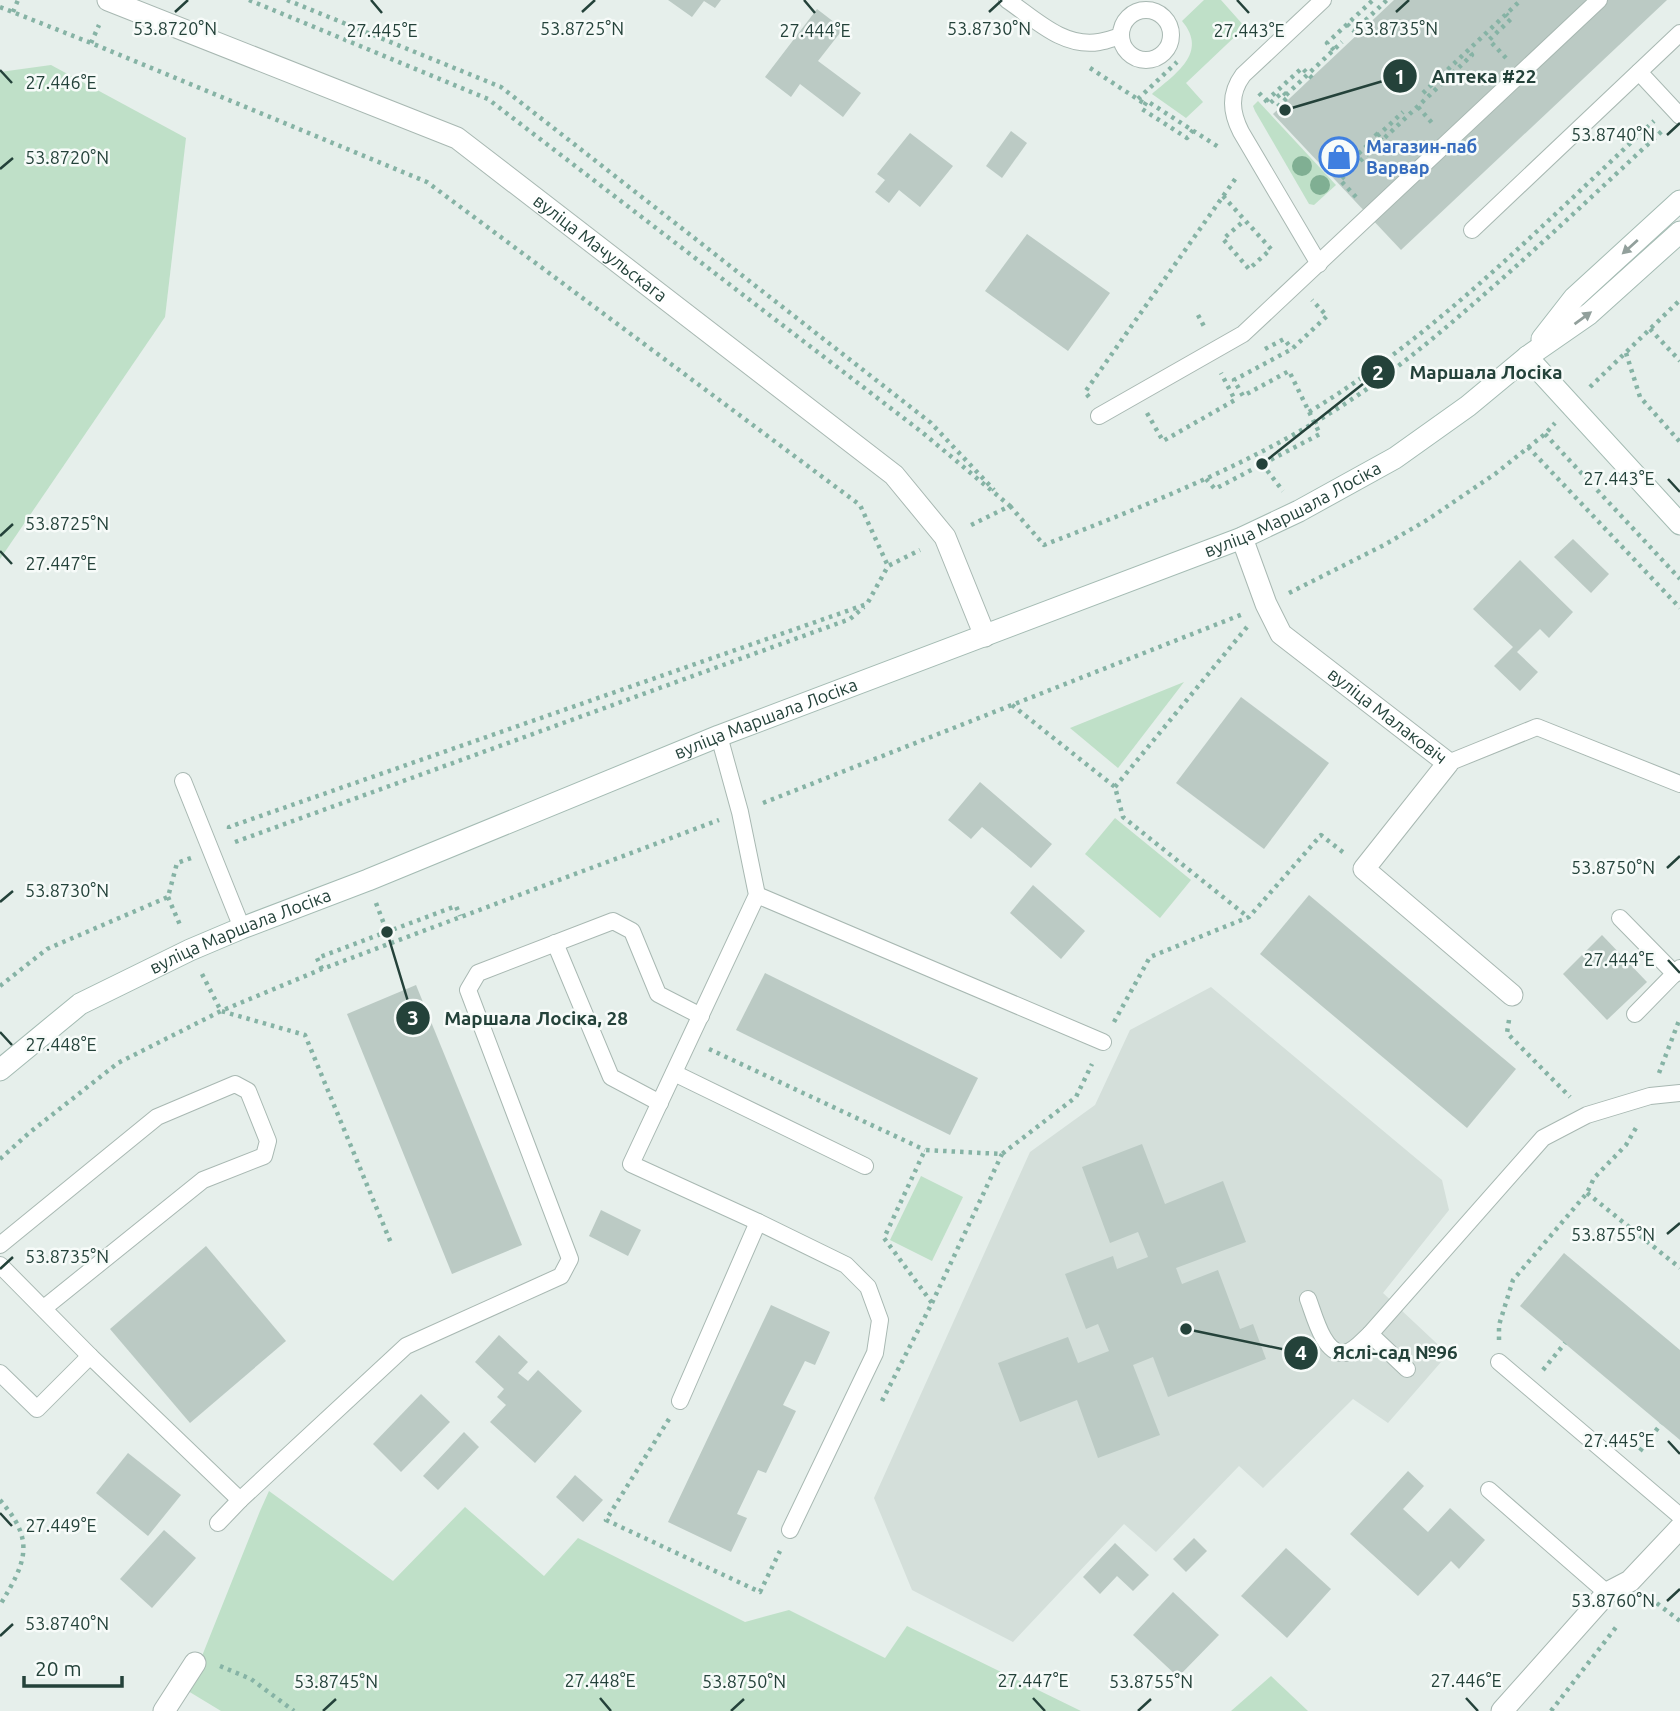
<svg xmlns="http://www.w3.org/2000/svg" width="1680" height="1711" font-family="Ubuntu,sans-serif">
<style>
.built{fill:#d4dfda}
.green{fill:#bfe0c8}
.building{fill:#bbcac4}
.lines{fill:none;stroke-linecap:round;stroke-linejoin:round}
.lane-casing{stroke:#a8b8b2;stroke-width:18}
.street-casing{stroke:#a8b8b2;stroke-width:23}
.secondary-casing{stroke:#a4bbb3;stroke-width:23}
.path{stroke:#86b3a5;stroke-width:4.5;stroke-dasharray:3.5 5;stroke-linecap:butt}
.lane{stroke:#fff;stroke-width:16}
.street{stroke:#fff;stroke-width:21}
.secondary{stroke:#fff;stroke-width:21}
.tree{fill:#80af93}
.oneway{fill:#92a09c}
.ticks{fill:none;stroke:#24423a;stroke-width:2.5}
.labels{text-anchor:middle;stroke-width:5;stroke-linejoin:round;paint-order:stroke}
.shop-label{font-size:18px;font-weight:bold;fill:#366cbe;stroke:#f7fbf9;text-anchor:start}
.street-label{font-size:18px;fill:#24423a;stroke:#f7fbf9}
.ticks-label{font-size:18px;text-anchor:middle;fill:#24423a;stroke:#f7fbf9;stroke-width:5;stroke-linejoin:round;paint-order:stroke}
.leader{fill:none;stroke:#24423a;stroke-width:2.5}
.callout-dot{fill:#24423a;stroke:#f7fbf9;stroke-width:2.5}
.mark-label{font-size:21px;text-anchor:middle;font-weight:bold;fill:#fff}
.callout-label{font-size:19px;text-anchor:middle;font-weight:bold;fill:#24423a;stroke:#f7fbf9;stroke-width:5;stroke-linejoin:round;paint-order:stroke}
</style>
<rect width="100%" height="100%" fill="#e6efeb"/>
<polygon class="built" points="1211,987 1442,1180 1449,1210 1383,1293 1448,1354 1388,1423 1353,1399 1263,1488 1239,1466 1156,1552 1124,1524 1013,1642 912,1590 874,1498 1030,1152 1095,1105 1130,1030"/>
<g class="green">
<path d="M1204,0H1221L1245,27L1186,83L1203,102L1186,118L1152,94C1175,74 1209,53 1182,21Z"/>
<polygon points="51,65 186,138 165,317 0,559 0,72"/>
<polygon points="1258,101 1336,185 1314,205 1309,204 1255,111 1253,106"/>
<polygon points="1184,682 1118,768 1070,728"/>
<polygon points="1115,818 1191,880 1160,918 1085,854"/>
<polygon points="921,1176 963,1197 932,1261 890,1240"/>
<polygon points="269,1491 393,1581 465,1507 544,1576 578,1538 745,1622 789,1610 885,1658 907,1626 1081,1711 221,1711 188,1691 260,1511"/>
<polygon points="1271,1676 1308,1711 1231,1711"/>
</g>
<g class="building">
<polygon points="668,0 721,0 715,8 704,1 692,17"/>
<polygon points="1394,0 1667,0 1401,250 1273,114"/>
<polygon points="817,9 843,29 818,61 861,93 843,117 800,84 791,97 765,77"/>
<polygon points="1011,131 1027,143 1002,178 986,166"/>
<polygon points="910,133 953,166 920,207 899,190 889,203 875,192 885,180 877,174"/>
<polygon points="1027,234 1110,293 1068,351 985,291"/>
<polygon points="1573,539 1609,574 1591,593 1554,557"/>
<polygon points="1520,560 1573,612 1549,638 1540,629 1517,652 1538,672 1520,691 1494,666 1513,647 1473,609"/>
<polygon points="1241,697 1329,763 1264,849 1176,783"/>
<polygon points="980,782 1052,844 1031,868 982,827 971,839 948,820"/>
<polygon points="1033,885 1085,931 1061,959 1010,913"/>
<polygon points="1309,895 1516,1069 1467,1128 1260,954"/>
<polygon points="1602,935 1647,982 1607,1020 1563,974"/>
<polygon points="765,973 978,1078 950,1135 736,1030"/>
<polygon points="416,985 522,1245 452,1274 347,1014"/>
<polygon points="1142,1144 1165,1204 1223,1181 1246,1242 1176,1268 1182,1284 1218,1270 1240,1329 1253,1324 1266,1359 1168,1397 1153,1357 1133,1365 1160,1435 1098,1458 1077,1400 1020,1422 998,1363 1068,1337 1078,1363 1109,1351 1098,1324 1086,1329 1065,1274 1113,1256 1117,1269 1148,1257 1138,1232 1110,1243 1082,1167"/>
<polygon points="601,1210 641,1230 628,1256 589,1236"/>
<polygon points="206,1246 286,1341 190,1423 110,1329"/>
<polygon points="1564,1253 1680,1350 1680,1440 1520,1306"/>
<polygon points="771,1305 830,1332 815,1365 805,1361 783,1405 796,1411 766,1473 758,1470 737,1514 747,1518 731,1552 668,1522"/>
<polygon points="499,1335 528,1362 518,1373 528,1381 538,1370 582,1411 535,1463 490,1422 506,1405 497,1397 504,1389 475,1362"/>
<polygon points="421,1394 450,1422 401,1472 373,1444"/>
<polygon points="464,1432 479,1447 438,1490 423,1476"/>
<polygon points="128,1453 181,1495 148,1536 96,1493"/>
<polygon points="1408,1471 1424,1486 1403,1509 1428,1532 1450,1508 1485,1540 1459,1569 1451,1561 1418,1596 1350,1534"/>
<polygon points="575,1475 603,1500 583,1522 556,1497"/>
<polygon points="164,1530 196,1558 152,1608 120,1579"/>
<polygon points="1194,1538 1207,1551 1186,1572 1173,1559"/>
<polygon points="1115,1543 1149,1575 1133,1591 1117,1576 1100,1594 1083,1577"/>
<polygon points="1286,1548 1331,1589 1287,1638 1241,1596"/>
<polygon points="1173,1592 1219,1635 1178,1677 1133,1635"/>
</g>
<g class="lines">
<g class="lane-casing">
<g id="lane">
<path d="M1007,0C1035,19 1063,48 1099,42C1106,41 1114,38 1121,36"/>
<circle cx="1146" cy="35" r="25"/>
<polyline points="1639,72 1680,116"/>
<polyline points="1472,230 1680,33"/>
<path d="M1319,264L1241,132C1231,112 1229,94 1243,75L1323,0"/>
<polyline points="1099,416 1243,334 1599,0"/>
<polyline points="719,736 740,812 757,895 631,1164 758,1222 846,1265 868,1287 880,1320 875,1353 790,1530"/>
<polyline points="1448,763 1537,727 1680,784"/>
<polyline points="183,781 242,928"/>
<polyline points="757,895 1103,1042"/>
<polyline points="1620,918 1675,974"/>
<polyline points="555,943 611,1077 660,1103"/>
<polyline points="1635,1014 1680,968"/>
<polyline points="674,1073 865,1166"/>
<polyline points="0,1245 157,1117 235,1084 248,1091 268,1141 264,1156 203,1180 44,1308"/>
<polyline points="0,1265 90,1356 240,1500 406,1346 561,1276 570,1259 468,990 478,973 613,921 632,931 658,994 701,1016"/>
<path d="M1308,1299C1314,1314 1323,1353 1343,1353C1353,1353 1363,1340 1370,1334L1543,1138L1587,1115L1650,1096L1680,1093"/>
<polyline points="1370,1334 1407,1369"/>
<polyline points="1499,1362 1680,1516"/>
<polyline points="0,1373 37,1409 90,1356"/>
<polyline points="680,1401 758,1222"/>
<polyline points="1489,1490 1607,1593"/>
<polyline points="218,1523 240,1500"/>
</g>
</g>
<g class="street-casing">
<g id="street">
<path id="s1" d="M108,0L457,138L894,475L945,537L985,636"/>
<path id="s2" d="M1242,538L1266,604L1281,634L1448,763L1364,869L1512,995"/>
<polyline points="164,1711 195,1663"/>
<polyline points="1502,1711 1607,1593 1630,1581 1680,1528"/>
</g>
</g>
<g class="secondary-casing">
<g id="secondary">
<polyline points="1542,339 1574,298 1680,201"/>
<polyline points="1527,357 1680,524"/>
<path id="s3" d="M0,1070L80,1004L190,950L242,928L368,880L719,736L1242,538L1299,511L1395,458L1468,406L1527,357L1589,314L1680,232"/>
</g>
</g>
<g class="path">
<polyline points="249,0 488,99 923,433 1010,506 969,526"/>
<polyline points="287,0 501,87 931,423 994,490"/>
<polyline points="0,7 91,43 427,182 860,505 888,566"/>
<polyline points="13,12 18,0"/>
<polyline points="1347,24 1354,31 1387,0"/>
<polyline points="91,43 99,25"/>
<polyline points="1334,50 1327,43 1373,0"/>
<polyline points="1506,58 1489,40 1511,19 1506,14"/>
<polyline points="1090,68 1145,104"/>
<polyline points="1259,93 1269,104 1283,92 1288,97 1275,109"/>
<polyline points="1423,93 1521,0"/>
<polyline points="1286,95 1342,42"/>
<polyline points="1138,99 1177,62"/>
<polyline points="1266,101 1302,68 1312,78"/>
<polyline points="1418,107 1433,124"/>
<polyline points="1193,130 1187,138 1142,109 1147,101 1220,148"/>
<polyline points="1375,133 1382,140"/>
<polyline points="1340,171 1403,112"/>
<polyline points="1223,196 1271,249 1249,269 1223,239 1245,220"/>
<polyline points="1356,197 1340,180 1472,55 1468,50"/>
<polyline points="1198,315 1206,330"/>
<polyline points="1650,329 1680,361"/>
<polyline points="1265,349 1284,339 1292,349"/>
<polyline points="1626,353 1640,397 1680,442"/>
<polyline points="1590,387 1680,300"/>
<polyline points="1089,397 1085,392 1238,175"/>
<path d="M1309,412C1438,334 1544,223 1654,121"/>
<polyline points="1147,413 1163,441 1235,400 1221,373"/>
<polyline points="1545,434 1680,579"/>
<polyline points="1528,447 1680,608"/>
<polyline points="1262,464 1283,491"/>
<polyline points="1206,479 1215,489 1320,434 1289,371 1243,396 1234,380 1292,349 1327,316 1312,300"/>
<path d="M1010,506L1044,545C1142,507 1242,468 1332,412C1384,380 1432,340 1479,299C1541,245 1601,188 1662,131"/>
<polyline points="1289,593 1384,545 1427,520 1495,474 1545,434 1555,423"/>
<polyline points="1012,705 1115,787 1123,817 1248,917"/>
<polyline points="1115,787 1247,627"/>
<polyline points="763,803 1243,614"/>
<polyline points="229,829 229,827 867,604 888,566 920,550"/>
<polyline points="235,842 850,619 864,607"/>
<polyline points="168,897 180,925"/>
<polyline points="376,903 387,932"/>
<polyline points="322,969 317,958 456,906 460,916"/>
<polyline points="202,974 221,1011 305,1035 391,1243"/>
<polyline points="0,986 47,949 168,897 177,863 191,858"/>
<polyline points="1509,1020 1507,1033 1570,1097"/>
<polyline points="1114,1022 1150,957 1249,917 1321,835 1344,853"/>
<polyline points="709,1049 925,1150"/>
<polyline points="1659,1073 1680,1018"/>
<polyline points="0,1159 29,1133 118,1063 221,1011 322,969 719,820"/>
<polyline points="1587,1193 1680,1268"/>
<polyline points="932,1303 1002,1154"/>
<polyline points="1499,1340 1499,1325 1513,1280 1587,1193 1594,1178 1626,1145 1637,1126"/>
<polyline points="1543,1370 1565,1343"/>
<polyline points="882,1401 932,1303 884,1238 925,1150 1002,1154 1076,1097 1092,1064"/>
<polyline points="669,1419 606,1520 760,1592 780,1551"/>
<polyline points="1640,1451 1661,1424"/>
<path d="M0,1500C36,1541 26,1562 0,1605"/>
<polyline points="1650,1598 1680,1621"/>
<polyline points="220,1666 251,1679 294,1711"/>
<polyline points="1551,1711 1617,1626"/>
</g>
<use href="#lane" class="lane"/>
<use href="#street" class="street"/>
<use href="#secondary" class="secondary"/>
</g>
<g class="tree">
<circle cx="1302" cy="166" r="10"/>
<circle cx="1320" cy="185" r="10"/>
</g>
<defs><path id="oneway-solid" d="M-6-.8H1V-3.2L6.5 0L1 3.2V.8H-6Z" transform="scale(1.75)"/></defs>
<g class="oneway">
<use href="#oneway-solid" transform="translate(1630 247) rotate(138)"/>
<use href="#oneway-solid" transform="translate(1583 318) rotate(-36)"/>
</g>
<path class="ticks" d="M371,0L382,13M804,0L815,13M1237,0L1249,13M175,12L188,0M582,12L595,0M989,12L1002,0M1396,12L1409,0M0,70L12,83M1667,135L1680,123M0,169L13,158M1668,479L1680,492M0,536L13,524M0,551L12,564M1667,868L1680,856M0,902L13,891M1668,960L1680,973M0,1032L12,1045M1667,1234L1680,1223M0,1269L13,1257M1668,1441L1680,1454M0,1513L12,1526M1667,1601L1680,1589M0,1636L13,1624M600,1698L611,1711M1033,1698L1045,1711M1466,1698L1478,1711M323,1711L336,1699M731,1711L744,1699M1138,1711L1151,1699"/>
<defs>
<g id="shop-ring" transform="scale(2.0125)"><circle r="9.5" fill="#f7fbf9" stroke="#3f7fe0" stroke-width="1.5"/><path d="M-5-2.5h2.3a2.7 3.5 0 0 1 5.4 0H5L5.5 6h-11ZM-1.5-2.5h3a1.5 2.3 0 0 0-3 0Z" fill="#3f7fe0"/></g>
</defs>
<g fill-rule="evenodd">
<use href="#shop-ring" x="1339" y="157"/>
</g>
<g class="labels">
<g class="shop-label">
<text x="1366" y="153">Магазин-паб<tspan x="1366" dy="21">Варвар</tspan></text>
</g>
<g class="street-label">
<text dy="6" stroke="none"><textPath href="#s1" startOffset="556">вуліца Мачульскага</textPath></text>
<text dy="6" stroke="none"><textPath href="#s3" startOffset="1414">вуліца Маршала Лосіка</textPath></text>
<text dy="6" stroke="none"><textPath href="#s2" startOffset="238">вуліца Малаковіч</textPath></text>
<text dy="6" stroke="none"><textPath href="#s3" startOffset="847">вуліца Маршала Лосіка</textPath></text>
<text dy="6" stroke="none"><textPath href="#s3" startOffset="280">вуліца Маршала Лосіка</textPath></text>
</g>
</g>
<g class="ticks-label">
<text x="175" y="35">53.8720°N</text>
<text x="582" y="35">53.8725°N</text>
<text x="989" y="35">53.8730°N</text>
<text x="1396" y="35">53.8735°N</text>
<text x="382" y="37">27.445°E</text>
<text x="815" y="37">27.444°E</text>
<text x="1249" y="37">27.443°E</text>
<text x="61" y="89">27.446°E</text>
<text x="1613" y="141">53.8740°N</text>
<text x="67" y="164">53.8720°N</text>
<text x="1619" y="485">27.443°E</text>
<text x="67" y="530">53.8725°N</text>
<text x="61" y="570">27.447°E</text>
<text x="1613" y="874">53.8750°N</text>
<text x="67" y="897">53.8730°N</text>
<text x="1619" y="966">27.444°E</text>
<text x="61" y="1051">27.448°E</text>
<text x="1613" y="1241">53.8755°N</text>
<text x="67" y="1263">53.8735°N</text>
<text x="1619" y="1447">27.445°E</text>
<text x="61" y="1532">27.449°E</text>
<text x="1613" y="1607">53.8760°N</text>
<text x="67" y="1630">53.8740°N</text>
<text x="600" y="1687">27.448°E</text>
<text x="1033" y="1687">27.447°E</text>
<text x="1466" y="1687">27.446°E</text>
<text x="336" y="1688">53.8745°N</text>
<text x="744" y="1688">53.8750°N</text>
<text x="1151" y="1688">53.8755°N</text>
</g>
<path class="leader" d="M1285 110L1400 76M1262 464L1378 372M387 932L413 1018M1186 1329L1301 1353"/>
<g class="callout-dot">
<circle cx="1285" cy="110" r="7"/>
<circle cx="1262" cy="464" r="7"/>
<circle cx="387" cy="932" r="7"/>
<circle cx="1186" cy="1329" r="7"/>
<circle cx="1400" cy="76" r="18"/>
<circle cx="1378" cy="372" r="18"/>
<circle cx="413" cy="1018" r="18"/>
<circle cx="1301" cy="1353" r="18"/>
</g>
<g class="mark-label">
<text x="1400" y="84">1</text>
<text x="1378" y="380">2</text>
<text x="413" y="1025">3</text>
<text x="1301" y="1360">4</text>
</g>
<g class="callout-label">
<text x="1484" y="83">Аптека #22</text>
<text x="1486" y="379">Маршала Лосіка</text>
<text x="536" y="1025">Маршала Лосіка, 28</text>
<text x="1395" y="1359">Яслі-сад №96</text>
</g>
<path d="M24 1676v10h98v-10" fill="none" stroke="#24423a" stroke-width="3.5"/>
<text x="35" y="1676" font-size="21" fill="#24423a" stroke="#f7fbf9" stroke-width="5" paint-order="stroke">20 m</text>
</svg>
